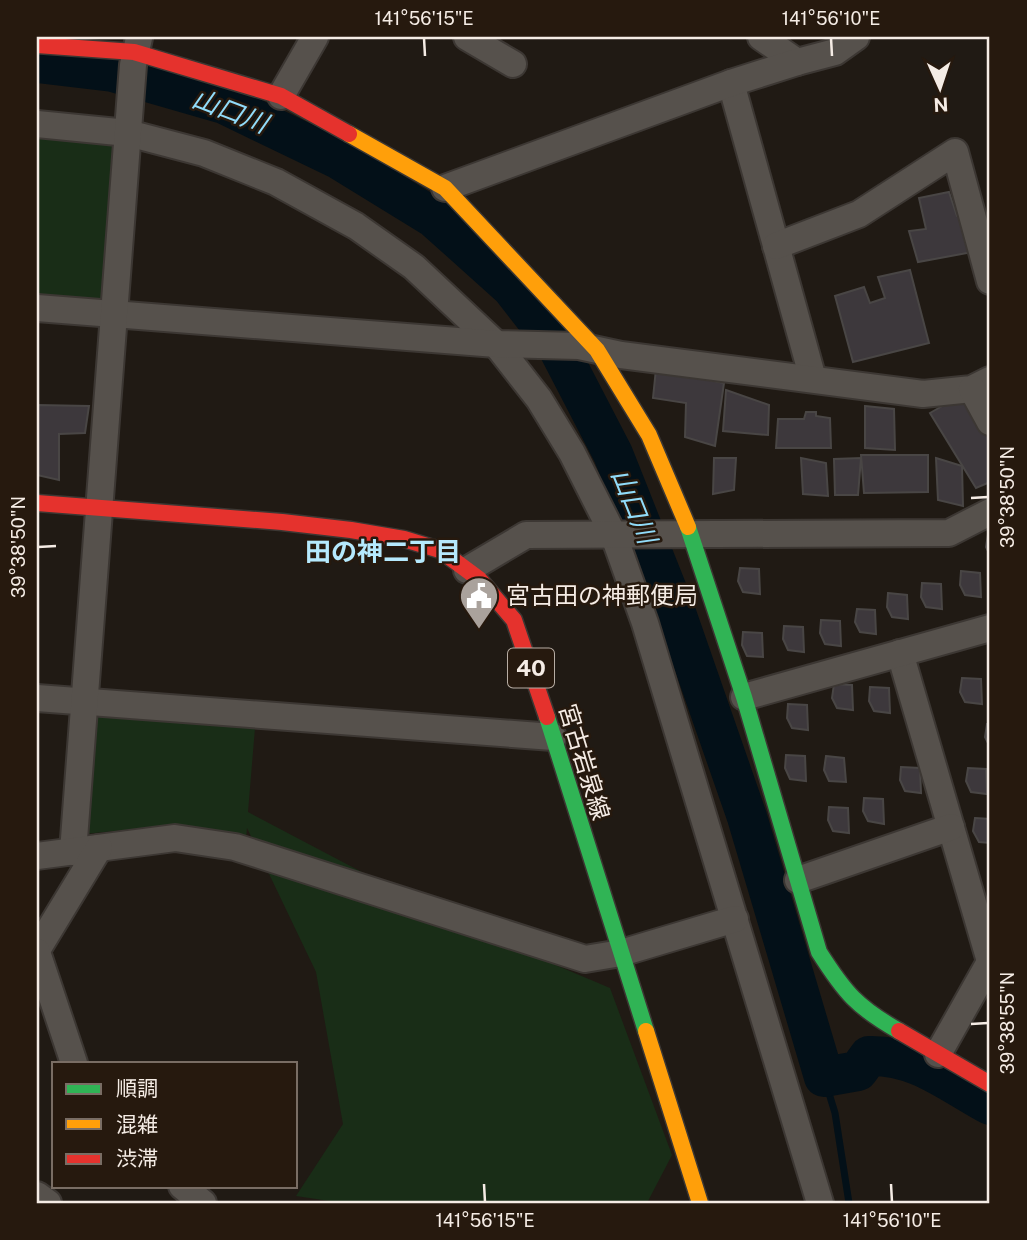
<svg xmlns="http://www.w3.org/2000/svg" width="1027" height="1240" font-family="'Public Sans','Noto Sans JP',sans-serif">
<style>
.green{fill:#192d17}
.lines{fill:none;stroke-linecap:round;stroke-linejoin:round}
.stream{stroke:#031018;stroke-width:7}
.river{stroke:#031018;stroke-width:40}
.building{fill:#3d383c;stroke:#494645;stroke-width:2}
.street-casing{stroke:#3c3733;stroke-width:30}
.fast-casing{stroke:#3c3733;stroke-width:19}
.slow-casing{stroke:#3c3733;stroke-width:19}
.jam-casing{stroke:#3c3733;stroke-width:19}
.street{stroke:#56514c;stroke-width:26}
.fast{stroke:#30b455;stroke-width:16}
.slow{stroke:#ff9f0a;stroke-width:16}
.jam{stroke:#e5322d;stroke-width:16}
.ticks{fill:none;stroke:#f5ece5;stroke-width:2.5}
.labels{text-anchor:middle;stroke-width:5;stroke-linejoin:round;paint-order:stroke}
.shield{fill:#26190e;stroke:#b7ada4;stroke-width:2}
.shield-label{font-size:23px;font-weight:bold;fill:#f5ece5}
.poi-label{font-size:24px;fill:#f5ece5;stroke:#26190e;text-anchor:start}
.street-label{font-size:24px;fill:#f5ece5;stroke:#26190e}
.water-label{font-size:26px;font-style:italic;fill:#91dcfa;stroke:#26190e}
.neighbourhood-label{font-size:26px;font-weight:bold;fill:#b5e9fd;stroke:#26190e}
.neatline{fill:none;stroke:#f5ece5;stroke-width:2.5}
.ticks-label{font-size:18px;text-anchor:middle;fill:#f5ece5}
</style>
<rect width="100%" height="100%" fill="#201a14"/>
<g class="green">
<polygon points="37,132 120,141 106,303 37,297"/>
<polygon points="95,714 255,728 248,812 468,928 610,988 672,1155 647,1203 343,1203 296,1196 343,1124 316,972 247,828 246,839 176,825 84,834"/>
</g>
<g class="lines">
<polyline class="stream" points="824,1077 835,1113 849,1203"/>
<path class="river" d="M37,63L113,72L224,104L338,159L434,218L511,287L557,346L613,454L675,610L747,817L824,1077L858,1071L869,1056C918,1055 949,1083 990,1105"/>
</g>
<g class="building">
<polygon points="949,192 957,216 971,223 978,251 918,262 909,231 926,229 919,198"/>
<polygon points="910,270 929,343 853,362 835,296 864,287 870,303 885,298 878,277"/>
<polygon points="656,369 724,383 715,446 685,437 686,403 653,398"/>
<polygon points="972,389 990,422 990,482 976,488 930,413"/>
<polygon points="726,390 769,405 768,435 723,431"/>
<polygon points="37,405 89,406 85,433 59,434 59,480 37,475"/>
<polygon points="865,406 894,409 895,450 865,448"/>
<polygon points="806,412 816,412 816,416 830,418 831,448 776,448 778,419 804,419"/>
<polygon points="861,455 928,455 928,492 864,493"/>
<polygon points="714,458 736,458 734,490 713,494"/>
<polygon points="801,458 826,463 828,496 803,494"/>
<polygon points="861,458 858,495 835,495 834,459"/>
<polygon points="936,458 962,466 963,506 938,500"/>
<polygon points="988,534 990,534 990,555 986,547"/>
<polygon points="740,568 759,569 760,594 743,592 738,581"/>
<polygon points="961,571 980,573 981,597 965,595 960,585"/>
<polygon points="922,583 941,584 942,609 926,607 921,597"/>
<polygon points="888,593 907,595 908,619 892,617 887,607"/>
<polygon points="857,609 875,610 876,634 860,632 855,622"/>
<polygon points="821,620 840,621 841,646 825,644 820,633"/>
<polygon points="784,626 803,627 804,652 788,650 783,639"/>
<polygon points="743,632 762,633 763,657 747,656 742,645"/>
<polygon points="962,678 981,679 982,704 965,702 960,692"/>
<polygon points="834,684 852,685 853,710 837,708 832,698"/>
<polygon points="870,687 889,688 890,713 874,711 869,701"/>
<polygon points="788,704 807,705 808,730 792,728 787,718"/>
<polygon points="987,724 990,724 990,747 985,737"/>
<polygon points="786,755 805,756 806,781 790,779 785,768"/>
<polygon points="826,756 844,758 846,782 829,781 824,770"/>
<polygon points="901,767 920,768 921,793 905,791 900,780"/>
<polygon points="968,768 986,769 987,794 971,792 966,781"/>
<polygon points="864,798 883,799 884,824 868,821 863,811"/>
<polygon points="829,807 848,808 849,833 833,831 828,820"/>
<polygon points="975,818 990,819 990,843 979,842 973,831"/>
</g>
<g class="lines">
<g class="street-casing">
<g id="street">
<polyline points="467,37 513,64"/>
<polyline points="761,37 797,62"/>
<polyline points="731,83 813,379"/>
<polyline points="281,96 315,37"/>
<polyline points="37,124 128,133 204,153 276,182 356,226 414,267 496,344 539,399 572,453 614,536 645,623 820,1203"/>
<polyline points="445,188 731,83 797,62 835,52 856,37"/>
<polyline points="776,246 859,214 955,152 990,281"/>
<polyline points="37,308 496,344 579,346 621,355 923,394 972,389 990,380"/>
<polyline points="972,389 990,422"/>
<polyline points="467,570 526,535 949,533 990,512"/>
<polyline points="900,653 990,961"/>
<polyline points="744,697 990,628"/>
<polyline points="37,698 553,737"/>
<polyline points="73,852 133,65 139,38"/>
<polyline points="37,856 175,838 235,847 585,959 621,953 735,919"/>
<polyline points="798,880 951,827"/>
<polyline points="37,950 99,848"/>
<polyline points="37,952 74,1063"/>
<polyline points="938,1054 990,962"/>
<polyline points="182,1186 203,1203"/>
<polyline points="37,1195 48,1203"/>
</g>
</g>
<g class="fast-casing">
<g id="fast">
<path d="M688,527L744,697L819,952C845,993 857,1007 899,1031"/>
<polyline points="547,717 646,1031"/>
</g>
</g>
<g class="slow-casing">
<g id="slow">
<polyline points="349,134 445,188 597,350 649,435 688,527"/>
<polyline points="646,1031 700,1203"/>
</g>
</g>
<g class="jam-casing">
<g id="jam">
<polyline points="37,45 134,52 281,96 349,134"/>
<polyline points="37,503 282,522 351,530 404,539 440,550 479,579 514,620 547,717"/>
<polyline points="899,1031 990,1084"/>
</g>
</g>
<use href="#street" class="street"/>
<use href="#fast" class="fast"/>
<use href="#slow" class="slow"/>
<use href="#jam" class="jam"/>
</g>
<path class="ticks" d="M424,38L425,56M831,38L832,56M971,498L988,497M38,547L56,546M971,1024L988,1023M484,1184L485,1202M891,1184L892,1202"/>
<defs>
<g id="civic-pin" transform="scale(2.0125)"><path d="M0 17L-7.5 6A9.5 9.5 0 1 1 7.5 6Z" fill="#aaa29c" stroke="#26190e"/><path d="M-.6-6.5H3V-4.5H.6V-3L4-1V1h2V6H-6V1h2V-1L-.6-3ZM-1.2 2.5V6h2.4V2.5Z" fill="#fff"/></g>
</defs>
<g fill-rule="evenodd">
<use href="#civic-pin" x="479" y="596"/>
</g>
<g class="labels">
<rect class="shield" x="508" y="648.5" width="46" height="39" rx="5"/>
<g class="shield-label">
<text x="531" y="676">40</text>
</g>
<g class="poi-label">
<text x="506" y="604">宮古田の神郵便局</text>
</g>
<g class="street-label">
<text transform="translate(584 762) rotate(73)" y="8">宮古岩泉線</text>
</g>
<g class="water-label">
<text transform="translate(230 111) rotate(21)" y="9">山口川</text>
<text transform="translate(634 506) rotate(68)" y="9">山口川</text>
</g>
<g class="neighbourhood-label">
<text x="383" y="561">田の神二丁目</text>
</g>
</g>
<rect width="1027" height="1240" fill="none" stroke="#26190e" stroke-width="77"/>
<rect x="52" y="1062" width="245" height="126" fill="#26190e" stroke="#796d64" stroke-width="2"/>
<rect x="66" y="1084" width="35" height="10" fill="#30b455" stroke="#796d64" stroke-width="2"/>
<text x="116" y="1096" font-size="21" fill="#f5ece5">順調</text>
<rect x="66" y="1119" width="35" height="10" fill="#ff9f0a" stroke="#796d64" stroke-width="2"/>
<text x="116" y="1132" font-size="21" fill="#f5ece5">混雑</text>
<rect x="66" y="1154" width="35" height="10" fill="#e5322d" stroke="#796d64" stroke-width="2"/>
<text x="116" y="1166" font-size="21" fill="#f5ece5">渋滞</text>
<g transform="translate(940 88) rotate(177)" stroke="#26190e" stroke-width="5" paint-order="stroke">
<path d="M0-5L12 26L0 18L-12 26Z" fill="#f5ece5"/>
<text y="-10" font-size="19" font-weight="bold" text-anchor="middle" fill="#f5ece5">N</text>
</g>
<rect x="38" y="38" width="950" height="1164" class="neatline"/>
<g class="ticks-label">
<text x="424" y="25">141°56'15"E</text>
<text x="831" y="25">141°56'10"E</text>
<text transform="translate(1008 497) rotate(-90)" y="6">39°38'50"N</text>
<text transform="translate(19 547) rotate(-90)" y="6">39°38'50"N</text>
<text transform="translate(1008 1023) rotate(-90)" y="6">39°38'55"N</text>
<text x="485" y="1227">141°56'15"E</text>
<text x="892" y="1227">141°56'10"E</text>
</g>
</svg>
